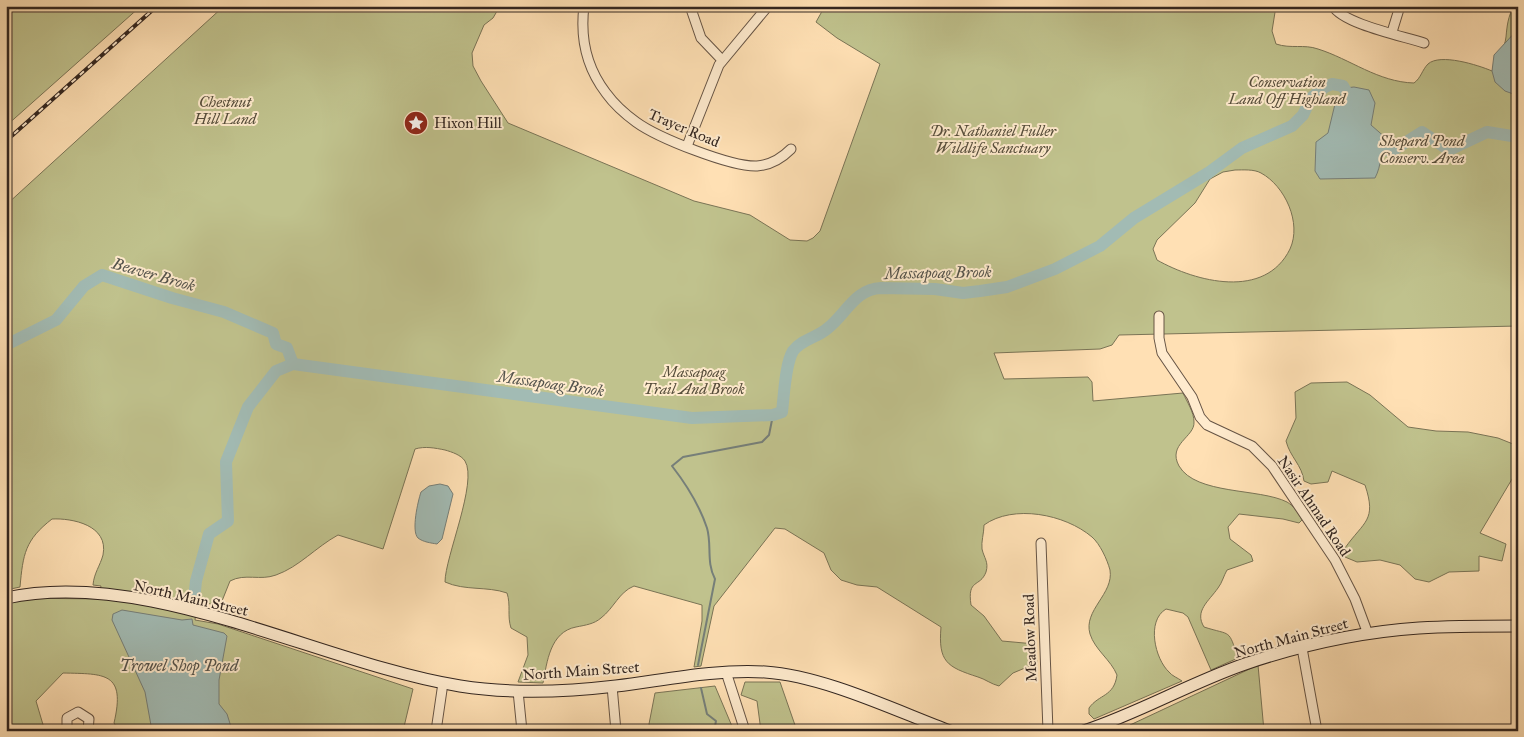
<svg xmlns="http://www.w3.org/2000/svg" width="1524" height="737" font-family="'IM FELL Great Primer',serif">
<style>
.green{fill:#c0c28d;stroke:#7a7456;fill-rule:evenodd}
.water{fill:#a2bbb4;stroke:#767f79}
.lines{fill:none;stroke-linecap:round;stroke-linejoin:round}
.stream{stroke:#767f79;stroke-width:2}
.river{stroke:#a2bbb4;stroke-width:12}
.minor-casing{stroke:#665445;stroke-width:11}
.secondary-casing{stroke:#332620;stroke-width:13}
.minor{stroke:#ffebce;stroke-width:9}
.secondary{stroke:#ffebce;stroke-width:11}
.rail-casing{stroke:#332620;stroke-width:4}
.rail{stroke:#ffebce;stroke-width:2;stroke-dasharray:5.5;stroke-linecap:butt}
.labels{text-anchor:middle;stroke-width:4;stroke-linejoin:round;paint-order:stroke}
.park-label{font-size:15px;font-style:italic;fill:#564d3b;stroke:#ffebce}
.poi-label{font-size:15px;fill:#332620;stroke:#ffebce;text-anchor:start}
.street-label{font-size:15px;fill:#332620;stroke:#ffebce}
.water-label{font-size:16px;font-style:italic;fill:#54534c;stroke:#ffebce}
</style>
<rect width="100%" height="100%" fill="#ffe0b4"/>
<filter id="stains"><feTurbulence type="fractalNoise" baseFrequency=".004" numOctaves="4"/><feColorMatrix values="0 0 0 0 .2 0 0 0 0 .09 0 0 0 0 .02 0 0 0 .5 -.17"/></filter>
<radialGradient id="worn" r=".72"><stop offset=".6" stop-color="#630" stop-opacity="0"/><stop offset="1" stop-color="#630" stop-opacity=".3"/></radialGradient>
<g class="green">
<polygon points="6,6 141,6 6,126"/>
<path d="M224,6H500L493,18L484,25L472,53L473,66L481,81L508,123L694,201L750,215L790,240L807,241L813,238L820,231L880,64L837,38L816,22L825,6H1276L1272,31L1276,44C1291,49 1304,44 1318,49C1350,59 1378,82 1414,83C1421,78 1422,70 1428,64C1440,53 1478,65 1492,71C1496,61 1505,48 1506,37C1507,26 1508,16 1514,6H1518V326L1119,335L1112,345L1100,349L994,353L1004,379L1088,377L1092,382L1093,401L1183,393C1187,402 1194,412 1194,422C1195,437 1167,444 1179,466C1196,495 1259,488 1287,502C1294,506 1298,513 1302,520L1299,523L1283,519L1239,514L1228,527L1230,539L1251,555L1253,561L1227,570C1224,575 1222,583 1218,588C1209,601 1194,611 1204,627C1232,636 1228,628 1238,658L1211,670L1188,617L1183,613L1166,609C1146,621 1155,659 1169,672C1172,676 1178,678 1182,681L1094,719L1089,714V708C1099,694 1114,697 1117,675C1111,660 1095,650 1090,634C1083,610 1114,594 1110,570C1107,559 1100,544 1092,537C1065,514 1013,504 984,525C984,533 981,542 982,549C984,558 989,562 986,572C980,588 967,578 971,605L984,616L1002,641L1035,644L1037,663L1013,673L999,686C991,684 985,679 978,677C947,667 938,662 941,627L877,587L857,585L841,580L831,570L824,553L785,529L775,528L714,606L701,666L694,667L702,621V605L634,586C619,592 614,608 601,618C594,624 586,625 576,627C550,632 547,662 543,683L518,682L528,655L527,637L511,628C507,616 511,605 507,593C487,586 465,591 445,582C445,557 478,482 465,461C461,455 452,452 445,450C435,448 425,446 415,449L383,549L338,535C316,547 299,567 276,575C260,581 245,573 230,581L220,606L197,601L195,620L218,624L413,689L403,731H119L114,723C126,672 105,674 63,673L36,701L44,728L48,731H6V603L18,598L98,599L101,586L93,585C94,573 100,566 103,555C109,525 72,518 52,519C25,540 23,554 20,587L6,590V205ZM1235,170C1243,170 1254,169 1261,173C1285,186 1302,223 1290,249C1265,300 1196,282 1157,260L1153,249L1157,240L1195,203L1210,179L1223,172Z"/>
<path d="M1347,382L1370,395L1408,427L1436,431L1468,432L1498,438L1518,446V469L1480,533L1506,544L1502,561L1479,556V571L1449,572L1429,582L1415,579L1400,565L1380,560L1357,562L1345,557V548C1364,521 1377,521 1365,485L1332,471L1328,482L1311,484L1304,481C1302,465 1290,457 1286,441L1296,418L1295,392L1311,383Z"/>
<polygon points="1258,665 1264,731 1133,731 1130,725"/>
<polygon points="745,682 780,682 796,728 802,731 761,731 757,701 741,695"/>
<polygon points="715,686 734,731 650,731 649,724 655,693"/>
</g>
<g class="water">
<polygon points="1518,29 1518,95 1516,95 1505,91 1495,82 1492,71 1494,55"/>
<path d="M1354,87L1369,90L1375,103L1371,125L1387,139C1380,151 1382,165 1375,178L1320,179L1315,171L1316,142L1328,133L1335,104L1345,88Z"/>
<path d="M440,484L448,486L453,494L442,539L437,544C431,543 423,542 418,538C411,531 418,501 421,492L429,486Z"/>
<polygon points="122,610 182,620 192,619 193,625 224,633 227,636 219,680 219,704 227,714 232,730 236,731 152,731 145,692 112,620 113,614"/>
</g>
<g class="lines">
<g class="stream">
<path d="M698,665L715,579C706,562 712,545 707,528C700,507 686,484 672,466L683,457L762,442L769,435L773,415"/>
<polyline points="701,688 707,714 716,721 714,731"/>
</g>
<g class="river">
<polyline points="1372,142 1375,148 1392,151 1422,132 1449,150 1487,132 1518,137"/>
<polyline points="6,345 56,320 84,286 102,275 172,298 224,312 273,333 276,344 287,348 293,364"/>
<path d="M194,600L196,581L209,534L228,521L226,462L248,407L276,371L293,364L692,418L773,415L782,412C784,397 785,364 793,351C802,339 817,338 828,328C846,314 855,289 881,288L935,289L963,293L980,291L1007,287L1055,269L1100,246L1134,218L1208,173L1242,148L1292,126L1303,115L1311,98L1325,87L1332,84L1343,86L1353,104"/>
</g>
<g class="minor-casing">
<g id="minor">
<path d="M584,6C580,38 586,67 606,93C614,104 625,114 636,122C658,138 731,167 757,166C771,165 781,159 791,149"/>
<polyline points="690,6 701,38 722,60"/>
<path d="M1333,6C1343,24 1403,36 1424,43"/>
<polyline points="1392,32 1400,6"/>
<polyline points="687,146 719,65 768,6"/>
<polyline points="1159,316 1159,338 1162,353 1192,397 1200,417 1207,425 1252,446 1272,466 1335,560 1355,599 1368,634"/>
<polyline points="1041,543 1048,731"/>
<polyline points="1302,648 1317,731"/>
<polyline points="726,672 745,731"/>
<polyline points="612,686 616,731"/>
<polyline points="518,691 522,731"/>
<polyline points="67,731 67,718 78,712 89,719 88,731"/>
<polyline points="436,731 443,683"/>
</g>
</g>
<g class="secondary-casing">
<g id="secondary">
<path d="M6,598C149,567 319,663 460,686C511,694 565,692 616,686C665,680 715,669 765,672C824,676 894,710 950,731"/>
<path d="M1084,731C1139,713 1190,683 1245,664C1301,645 1360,632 1419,628C1452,626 1485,626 1518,626"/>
</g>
</g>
<use href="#minor" class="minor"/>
<use href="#secondary" class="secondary"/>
<g class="rail-casing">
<polyline id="rail" points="6,141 157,6"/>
</g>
<use href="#rail" class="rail"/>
</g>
<defs>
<g id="sight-disc" transform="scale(1.25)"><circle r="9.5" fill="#8f2418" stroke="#ffebce"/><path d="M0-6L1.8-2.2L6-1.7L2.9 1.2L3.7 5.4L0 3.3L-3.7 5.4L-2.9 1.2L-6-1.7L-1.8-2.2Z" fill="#fff"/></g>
</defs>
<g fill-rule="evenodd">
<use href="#sight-disc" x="416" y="123"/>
</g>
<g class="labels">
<g class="park-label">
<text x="1287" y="87">Conservation<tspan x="1287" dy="17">Land Off Highland</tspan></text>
<text x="225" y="107">Chestnut<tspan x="225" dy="17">Hill Land</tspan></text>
<text x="993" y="136">Dr. Nathaniel Fuller<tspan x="993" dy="17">Wildlife Sanctuary</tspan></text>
<text x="1422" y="146">Shepard Pond<tspan x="1422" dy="17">Conserv. Area</tspan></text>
<text x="694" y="377">Massapoag<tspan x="694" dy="17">Trail And Brook</tspan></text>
</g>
<g class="poi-label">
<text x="434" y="128">Hixon Hill</text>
</g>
<g class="street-label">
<text transform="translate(684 128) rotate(23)" y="5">Trayer Road</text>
<text transform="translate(1314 506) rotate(56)" y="5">Nasir Ahmad Road</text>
<text transform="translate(191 598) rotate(13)" y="5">North Main Street</text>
<text transform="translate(1030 638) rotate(-92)" y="5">Meadow Road</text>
<text transform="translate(1291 638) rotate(-15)" y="5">North Main Street</text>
<text transform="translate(581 671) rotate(-4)" y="5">North Main Street</text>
</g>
<g class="water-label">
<text transform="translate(938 272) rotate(-1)" y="6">Massapoag Brook</text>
<text transform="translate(154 274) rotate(16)" y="6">Beaver Brook</text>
<text transform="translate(551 383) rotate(8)" y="6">Massapoag Brook</text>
<text x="179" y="671">Trowel Shop Pond</text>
</g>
</g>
<rect width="1524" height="737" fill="none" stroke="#ffe0b4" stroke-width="25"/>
<rect x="8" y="8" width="1509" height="722" fill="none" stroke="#332620" stroke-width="2.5"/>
<rect x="12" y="12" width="1499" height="712" fill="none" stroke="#332620"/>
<rect width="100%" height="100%" filter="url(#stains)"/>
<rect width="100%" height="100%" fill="url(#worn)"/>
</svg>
